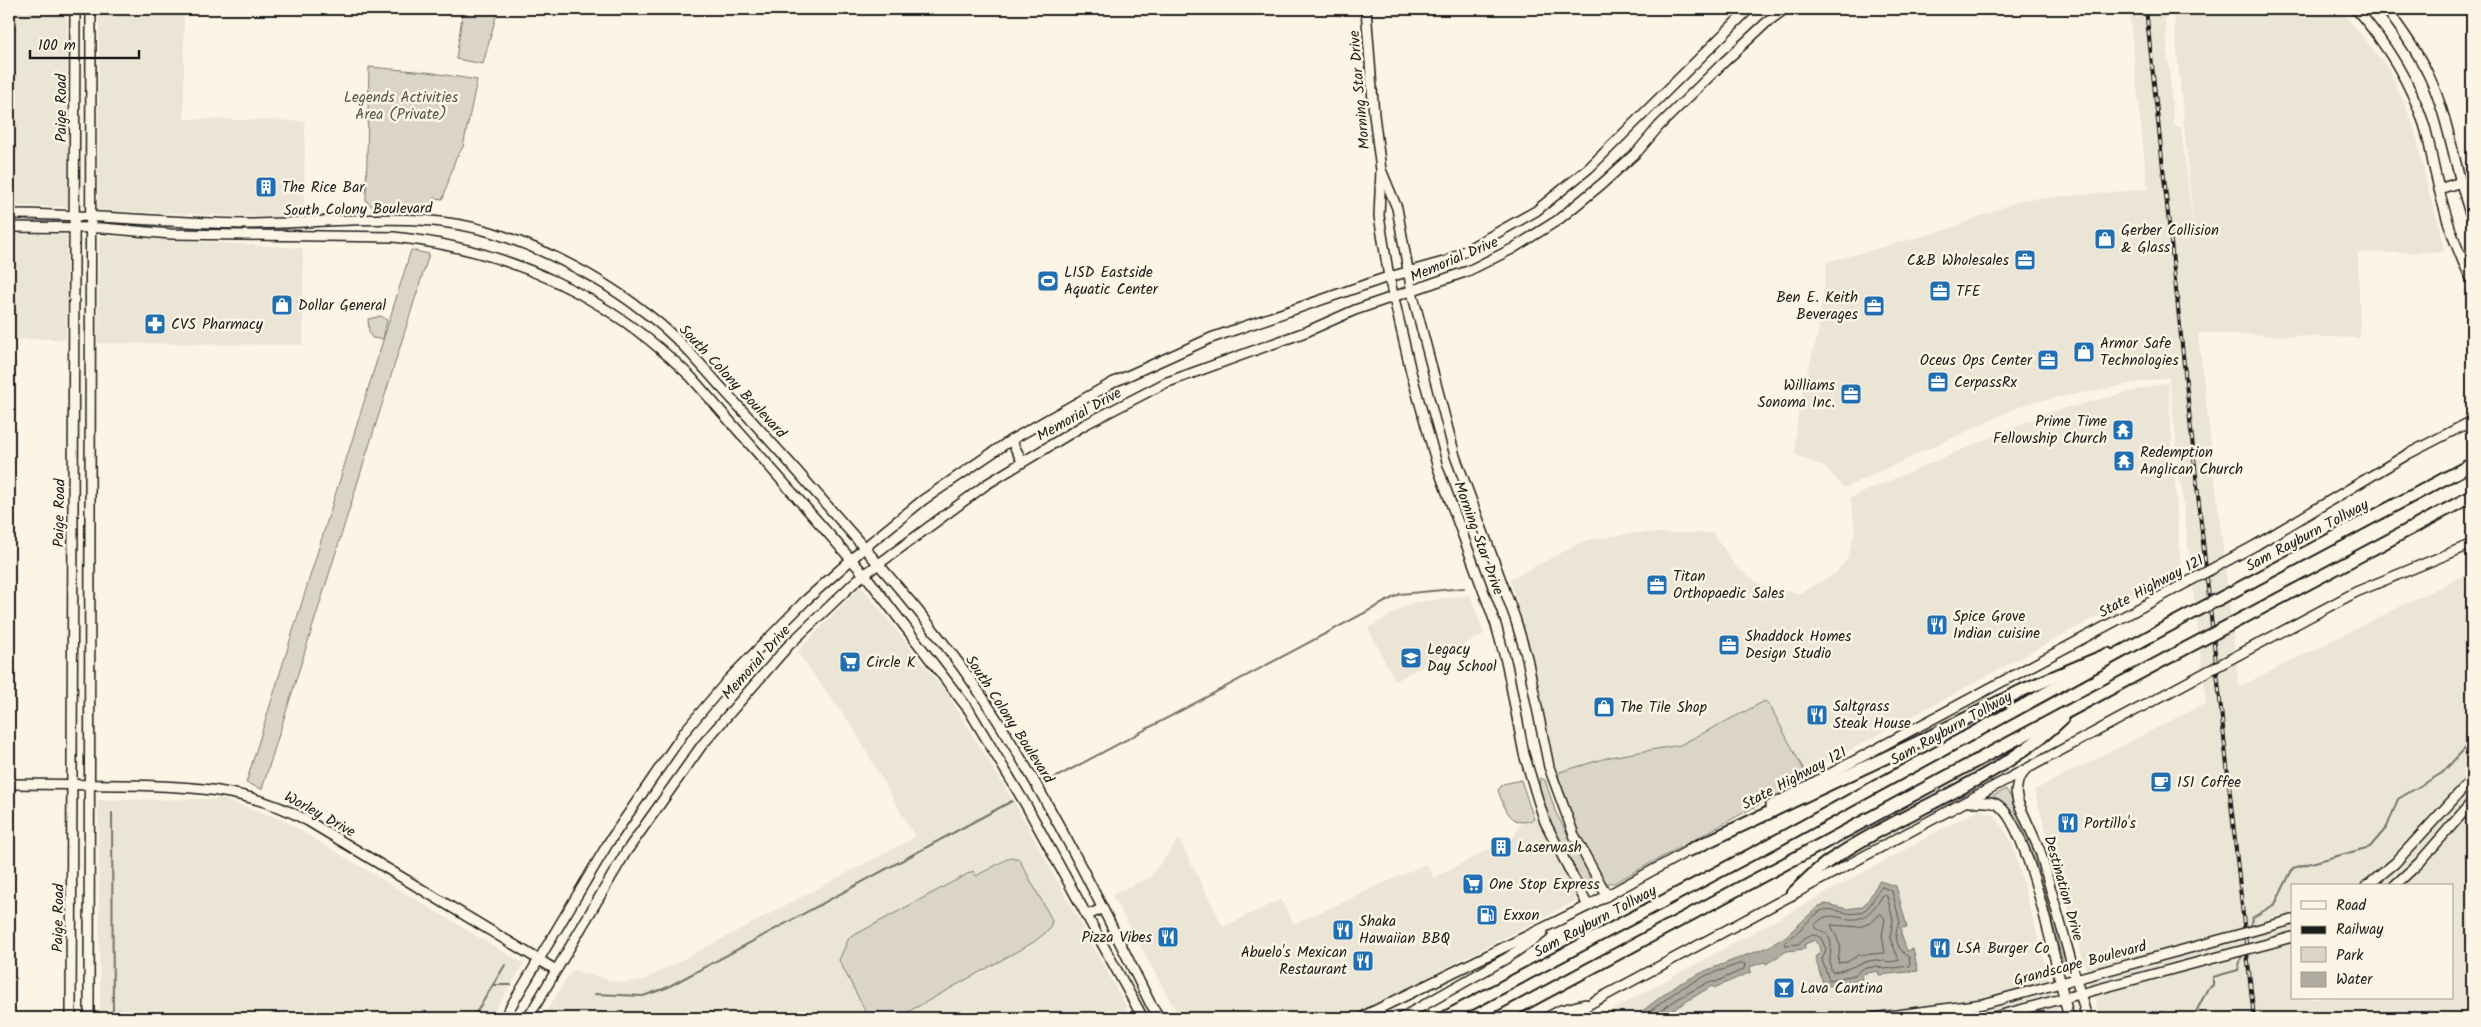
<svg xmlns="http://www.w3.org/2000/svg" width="2481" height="1027" font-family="Kalam,sans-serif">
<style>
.built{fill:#ebe5d6;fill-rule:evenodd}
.green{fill:#dbd5c8;stroke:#7c7872}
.water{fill:#b0aba1;stroke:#75726c}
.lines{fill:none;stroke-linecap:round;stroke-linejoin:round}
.shore{stroke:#575551;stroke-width:1}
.stream{stroke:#75726c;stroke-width:2}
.secondary-casing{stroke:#1c1c1c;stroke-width:12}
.highway-casing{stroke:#1c1c1c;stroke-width:15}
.secondary{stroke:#fcf5e5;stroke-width:9}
.highway{stroke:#fcf5e5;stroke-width:11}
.rail-casing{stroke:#1c1c1c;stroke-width:4}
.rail{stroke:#fcf5e5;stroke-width:2;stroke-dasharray:5.5;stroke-linecap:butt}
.secondary-bridge-casing{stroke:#1c1c1c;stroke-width:12;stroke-linecap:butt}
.highway-bridge-casing{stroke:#1c1c1c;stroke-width:15;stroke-linecap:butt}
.secondary-bridge{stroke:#fcf5e5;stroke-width:9}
.highway-bridge{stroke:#fcf5e5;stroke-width:11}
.labels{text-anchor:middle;stroke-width:5;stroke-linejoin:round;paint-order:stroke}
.street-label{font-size:15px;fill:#1c1c1c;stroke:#fcf5e5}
.park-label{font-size:15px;fill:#555450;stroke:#fcf5e5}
.poi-label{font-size:15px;fill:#1c1c1c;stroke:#fcf5e5;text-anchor:start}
</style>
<rect width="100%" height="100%" fill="#fcf5e5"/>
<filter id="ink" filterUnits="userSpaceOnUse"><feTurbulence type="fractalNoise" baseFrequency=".02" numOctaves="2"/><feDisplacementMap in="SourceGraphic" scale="10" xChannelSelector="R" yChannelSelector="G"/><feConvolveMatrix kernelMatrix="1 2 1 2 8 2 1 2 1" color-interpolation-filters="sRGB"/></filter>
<g filter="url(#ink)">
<g class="built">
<polygon points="9,9 67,9 68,207 9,206"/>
<polygon points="99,9 184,9 184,119 305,121 304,219 98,210"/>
<path d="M2129,9H2164L2174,126L2181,127L2195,241L2173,9H2340L2390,70L2414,127L2431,201L2441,230L2444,252L2358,253L2360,338L2198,333L2239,687L2472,571V1018H2100L2034,790L2206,703L2169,377L2028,403L1844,488L1826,468L1796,455L1795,442L1799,403L1818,333L1827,262L1946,230L2021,200L2149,189L2147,184ZM2292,886H2452V998H2292Z"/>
<polygon points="9,234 67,235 66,339 9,339"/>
<polygon points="99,236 303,248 303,345 98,343"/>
<polygon points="2168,382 2181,571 1608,881 1565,800 1549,747 1535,666 1510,579 1586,540 1635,533 1713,533 1737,568 1765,587 1800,593 1835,574 1848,558 1855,529 1850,498 2047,413"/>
<polygon points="861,586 948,695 1014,802 1126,1006 1130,1018 542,1018 572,970 622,983 644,980 915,837 852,726 797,652"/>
<polygon points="1470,595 1484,634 1395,681 1368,628 1411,603"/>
<polygon points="222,799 281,819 524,964 490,1018 100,1018 98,800"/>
<polygon points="1979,809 1996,816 2012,843 2060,1018 1597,1018"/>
<polygon points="1538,816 1577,900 1349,1018 1180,1018 1112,895 1150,877 1179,839 1223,927 1281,899 1294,924 1426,864 1434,878 1514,836 1520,824"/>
</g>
<g class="green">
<polygon points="463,9 498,9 483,64 456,59"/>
<polygon points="369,67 427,72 477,80 463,147 455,160 443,199 433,198 430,211 406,207 376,210 366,201"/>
<polygon points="411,250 429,254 262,789 246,783"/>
<polygon points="381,316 387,320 383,339 372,338 369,332 368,319"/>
<polygon points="1765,701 1770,706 1808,778 1614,883 1605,883 1580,838 1557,779 1560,772 1610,757 1680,745"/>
<path d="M1540,778L1545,780L1556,813L1589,873V885C1567,877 1546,812 1538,790Z"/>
<path d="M1521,780L1534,819C1512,830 1504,808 1498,790L1503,784Z"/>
<polygon points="2006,789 2017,808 2012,812 1991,797"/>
<path d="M2016,812H2019L2033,842L2067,961L2063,962C2048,912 2042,859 2012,816Z"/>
<polygon points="1011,857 1019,859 1052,920 1050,929 1034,942 897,1018 869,1018 839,960 849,938 973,871 976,876"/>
</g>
<polygon class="water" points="1879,881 1896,886 1907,927 1901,928 1901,934 1907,951 1913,949 1918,971 1879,975 1878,971 1862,974 1862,979 1824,987 1815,957 1820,952 1820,946 1815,940 1805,944 1805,949 1787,951 1766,964 1764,962 1750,967 1751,972 1714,988 1712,986 1659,1018 1633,1018 1675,986 1705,971 1770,946 1786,936 1819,906 1826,904 1847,909 1861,907 1867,902"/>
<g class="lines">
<g class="shore">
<path d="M1882,887L1892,891L1900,922C1892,933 1897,951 1909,957L1910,966L1884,969L1877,966L1862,969L1855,975L1829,980L1822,960L1826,949L1821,938C1812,932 1805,936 1799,944L1785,945V942C1797,935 1812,915 1821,911C1835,905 1848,919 1863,911C1873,906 1874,893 1882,887Z"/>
<path d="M1883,895L1887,896L1893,920L1890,938L1899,960C1889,964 1884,960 1875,960C1859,962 1848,971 1832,972C1824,954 1843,938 1815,928V925C1836,899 1854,944 1883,895Z"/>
<polygon points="1881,914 1885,919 1882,935 1885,953 1859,955 1847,962 1838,963 1840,945 1831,925 1859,927 1870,923"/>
<path d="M1641,1018L1678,990L1707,975L1742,963L1745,964L1744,969L1716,982H1709C1698,988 1658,1007 1656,1018"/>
</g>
<g class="stream">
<polyline points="1047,782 1400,594 1464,588"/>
<polyline points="112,813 113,1018"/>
<polyline points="2250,928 2252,918 2275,904 2293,868 2370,847 2387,827 2398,799 2442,773 2472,741"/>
<polyline points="493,985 511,985"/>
<polyline points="595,994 643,996 666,988 1012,801"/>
<polyline points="473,1018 505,965"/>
<polyline points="2158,1018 2161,1012 2175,1018"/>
<polyline points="2193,1018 2207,990 2213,985 2213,977 2238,970 2242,954"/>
</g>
<g class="secondary-casing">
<g id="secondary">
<polyline points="1366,9 1374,115 1381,170 1379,216 1389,277 1411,372 1438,468 1496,625 1507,665 1524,754 1538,800 1545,822 1588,906"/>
<path d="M2356,9C2385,42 2410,82 2424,124C2429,139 2431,156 2435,172C2443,209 2454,246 2472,280"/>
<path d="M2386,9C2402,30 2418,53 2429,76C2450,121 2455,172 2472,219"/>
<polyline points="1382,172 1397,208 1412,292 1455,456 1515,618 1527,658 1549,767 1574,835 1607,896"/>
<polyline points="2439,189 2461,182"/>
<path d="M9,214C88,214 166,223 245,224C331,224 420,207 503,236C556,254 605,281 650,316C676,336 698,361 720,386C746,414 771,442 797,471C861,545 931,619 985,701C1048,797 1099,900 1150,1003L1160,1018"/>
<path d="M9,227L102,228L171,234L394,237C508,249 609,296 691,377L870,581L969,710L1026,805L1143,1018"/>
<polyline points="1011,440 1022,461"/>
<polyline points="2256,545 2408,454 2472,421"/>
<polyline points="2266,640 2356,592 2472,544"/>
<polyline points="2024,772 2018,781 2016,792 2018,802 2040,851 2087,1018"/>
<path d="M9,784C47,784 85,785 123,785C188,786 250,788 308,821L556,970"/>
<path d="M1968,802C1978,802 1990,800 1998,805C2030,826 2058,977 2069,1018"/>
<polyline points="1770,806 2162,596"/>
<polyline points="2367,886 2395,863 2472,779"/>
<polyline points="2394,886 2419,863 2472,802"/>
<polyline points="1086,916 1103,908"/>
<polyline points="2270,926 2292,920"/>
<polyline points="2271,943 2292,937"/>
<polyline points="1366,1015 1588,906 1695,847"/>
<polyline points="71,1018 75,9"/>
<polyline points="89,1018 91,9"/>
<polyline points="504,1018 609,842 685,731 728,680 805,601 864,548 923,500 1011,440 1114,382 1211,338 1382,279 1447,261 1536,211 1589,168 1749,9"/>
<polyline points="528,1018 626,852 702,745 788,646 857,580 987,484 1084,425 1165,383 1308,331 1355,310 1468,271 1512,249 1558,220 1603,183 1638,151 1659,126 1723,63 1766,23 1785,9"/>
<polyline points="1401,1018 1507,958 1543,933"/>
<polyline points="1546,1018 1561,1010 1585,1004"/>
<polyline points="1567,1018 1593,1002 2173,690"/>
<polyline points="1873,1018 1983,1004 2201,945"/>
<polyline points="1990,1018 2203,961"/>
</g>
</g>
<g class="highway-casing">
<g id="highway">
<polyline points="2266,574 2472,464"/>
<polyline points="2271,603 2472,496"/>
<polyline points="1690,850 1925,739 2023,690 2108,654"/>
<path d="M1792,894C1804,883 1816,870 1829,861C1904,810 1996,782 2062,719"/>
<polyline points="1365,1018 1372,1013"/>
<polyline points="1444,1018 1771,844 2172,624"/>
<polyline points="1498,1018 2175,654"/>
</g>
</g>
<use href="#secondary" class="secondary"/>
<use href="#highway" class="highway"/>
<g class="rail-casing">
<polyline id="rail" points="2146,9 2254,1018"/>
</g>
<use href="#rail" class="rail"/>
<g class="secondary-bridge-casing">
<g id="secondary-bridge">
<polyline points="2162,596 2256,545"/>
<polyline points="2173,690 2266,640"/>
<polyline points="2201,945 2270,926"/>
<polyline points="2203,961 2271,943"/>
</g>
</g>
<g class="highway-bridge-casing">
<g id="highway-bridge">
<polyline points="2172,624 2266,574"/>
<polyline points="2175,654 2271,603"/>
</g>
</g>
<use href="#secondary-bridge" class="secondary-bridge"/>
<use href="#highway-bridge" class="highway-bridge"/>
</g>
</g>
<defs>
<g id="building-square" transform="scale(1.125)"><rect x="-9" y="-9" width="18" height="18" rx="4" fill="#1f6fb2" stroke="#fcf5e5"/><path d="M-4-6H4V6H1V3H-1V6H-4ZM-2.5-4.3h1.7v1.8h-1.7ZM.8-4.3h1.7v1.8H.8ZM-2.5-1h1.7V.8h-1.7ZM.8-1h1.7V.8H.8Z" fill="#fff"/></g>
<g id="shop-square" transform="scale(1.125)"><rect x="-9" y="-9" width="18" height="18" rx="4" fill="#1f6fb2" stroke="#fcf5e5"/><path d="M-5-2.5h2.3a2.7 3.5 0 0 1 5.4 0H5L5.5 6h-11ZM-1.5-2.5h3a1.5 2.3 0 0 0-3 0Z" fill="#fff"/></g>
<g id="office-square" transform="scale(1.125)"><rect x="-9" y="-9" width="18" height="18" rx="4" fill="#1f6fb2" stroke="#fcf5e5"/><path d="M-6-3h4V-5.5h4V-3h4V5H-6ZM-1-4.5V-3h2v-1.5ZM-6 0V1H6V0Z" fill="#fff"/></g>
<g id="stadium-square" transform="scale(1.125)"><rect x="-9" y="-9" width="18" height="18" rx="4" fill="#1f6fb2" stroke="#fcf5e5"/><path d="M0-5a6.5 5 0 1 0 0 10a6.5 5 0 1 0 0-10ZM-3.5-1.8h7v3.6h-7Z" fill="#fff"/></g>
<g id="pharmacy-square" transform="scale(1.125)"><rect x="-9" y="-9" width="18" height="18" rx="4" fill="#1f6fb2" stroke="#fcf5e5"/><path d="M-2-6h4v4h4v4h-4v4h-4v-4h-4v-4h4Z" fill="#fff"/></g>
<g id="temple-square" transform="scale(1.125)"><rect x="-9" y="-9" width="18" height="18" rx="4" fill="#1f6fb2" stroke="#fcf5e5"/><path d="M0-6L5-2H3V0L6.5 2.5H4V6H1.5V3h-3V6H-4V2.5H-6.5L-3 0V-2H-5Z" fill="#fff"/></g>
<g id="restaurant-square" transform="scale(1.125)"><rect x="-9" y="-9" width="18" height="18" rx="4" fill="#1f6fb2" stroke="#fcf5e5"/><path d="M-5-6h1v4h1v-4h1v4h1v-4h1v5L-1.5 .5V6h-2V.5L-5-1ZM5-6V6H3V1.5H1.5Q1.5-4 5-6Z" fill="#fff"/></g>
<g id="school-square" transform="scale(1.125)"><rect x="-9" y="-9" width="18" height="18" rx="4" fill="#1f6fb2" stroke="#fcf5e5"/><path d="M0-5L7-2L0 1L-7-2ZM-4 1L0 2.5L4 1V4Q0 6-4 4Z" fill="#fff"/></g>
<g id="supermarket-square" transform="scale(1.125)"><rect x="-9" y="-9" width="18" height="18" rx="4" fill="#1f6fb2" stroke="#fcf5e5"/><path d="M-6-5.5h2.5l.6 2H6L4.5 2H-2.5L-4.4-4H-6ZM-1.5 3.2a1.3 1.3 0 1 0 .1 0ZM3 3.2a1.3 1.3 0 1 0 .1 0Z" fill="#fff"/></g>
<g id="cafe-square" transform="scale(1.125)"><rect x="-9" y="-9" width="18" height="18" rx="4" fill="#1f6fb2" stroke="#fcf5e5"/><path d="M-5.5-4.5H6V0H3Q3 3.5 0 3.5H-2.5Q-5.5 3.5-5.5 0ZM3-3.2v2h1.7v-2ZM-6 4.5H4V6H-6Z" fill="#fff"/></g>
<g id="fuel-square" transform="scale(1.125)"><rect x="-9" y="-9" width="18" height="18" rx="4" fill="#1f6fb2" stroke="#fcf5e5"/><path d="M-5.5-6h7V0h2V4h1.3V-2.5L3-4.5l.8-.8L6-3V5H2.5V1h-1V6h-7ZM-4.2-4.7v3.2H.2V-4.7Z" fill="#fff"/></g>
<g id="bar-square" transform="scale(1.125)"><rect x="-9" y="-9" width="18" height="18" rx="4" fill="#1f6fb2" stroke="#fcf5e5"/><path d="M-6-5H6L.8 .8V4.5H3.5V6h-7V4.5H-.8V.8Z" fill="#fff"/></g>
</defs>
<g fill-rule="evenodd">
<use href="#building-square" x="266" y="187"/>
<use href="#shop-square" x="2105" y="239"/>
<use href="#office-square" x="2025" y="260"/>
<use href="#stadium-square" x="1048" y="281"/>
<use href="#office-square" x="1940" y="291"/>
<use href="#shop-square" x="282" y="305"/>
<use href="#office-square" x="1874" y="306"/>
<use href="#pharmacy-square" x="155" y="324"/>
<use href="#shop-square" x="2084" y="352"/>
<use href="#office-square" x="2048" y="360"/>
<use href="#office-square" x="1938" y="382"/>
<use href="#office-square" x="1851" y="394"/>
<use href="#temple-square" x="2123" y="430"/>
<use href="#temple-square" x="2124" y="461"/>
<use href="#office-square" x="1657" y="585"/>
<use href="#restaurant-square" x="1937" y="625"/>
<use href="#office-square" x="1729" y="645"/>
<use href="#school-square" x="1411" y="658"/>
<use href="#supermarket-square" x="850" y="662"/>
<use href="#shop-square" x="1604" y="707"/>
<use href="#restaurant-square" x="1817" y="715"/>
<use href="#cafe-square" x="2161" y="782"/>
<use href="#restaurant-square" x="2068" y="823"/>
<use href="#building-square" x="1501" y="847"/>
<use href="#supermarket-square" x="1473" y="884"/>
<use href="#fuel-square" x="1487" y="915"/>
<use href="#restaurant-square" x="1343" y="930"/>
<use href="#restaurant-square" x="1168" y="937"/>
<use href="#restaurant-square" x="1940" y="948"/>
<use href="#restaurant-square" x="1363" y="961"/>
<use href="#bar-square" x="1784" y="988"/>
</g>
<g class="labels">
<g class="street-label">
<text transform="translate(1359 90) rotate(-95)" y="5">Morning Star Drive</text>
<text transform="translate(61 108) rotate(-90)" y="5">Paige Road</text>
<text transform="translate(358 209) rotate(-1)" y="5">South Colony Boulevard</text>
<text transform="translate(1454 259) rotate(-23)" y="5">Memorial Drive</text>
<text transform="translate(733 381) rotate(47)" y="5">South Colony Boulevard</text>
<text transform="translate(1079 414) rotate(-29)" y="5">Memorial Drive</text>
<text transform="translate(59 513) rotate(-89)" y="5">Paige Road</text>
<text transform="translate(2307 535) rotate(-28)" y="5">Sam Rayburn Tollway</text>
<text transform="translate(1479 538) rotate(70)" y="5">Morning Star Drive</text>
<text transform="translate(2151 586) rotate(-28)" y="5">State Highway 121</text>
<text transform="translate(756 662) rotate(-48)" y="5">Memorial Drive</text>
<text transform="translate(1010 719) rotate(57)" y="5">South Colony Boulevard</text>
<text transform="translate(1951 728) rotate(-29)" y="5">Sam Rayburn Tollway</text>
<text transform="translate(1794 778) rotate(-28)" y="5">State Highway 121</text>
<text transform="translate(320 814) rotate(29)" y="5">Worley Drive</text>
<text transform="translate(2064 888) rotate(74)" y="5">Destination Drive</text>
<text transform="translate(58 918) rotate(-89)" y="5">Paige Road</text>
<text transform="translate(1595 921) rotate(-28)" y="5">Sam Rayburn Tollway</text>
<text transform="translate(2080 963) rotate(-15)" y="5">Grandscape Boulevard</text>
</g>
<g class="park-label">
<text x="401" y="102">Legends Activities<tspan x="401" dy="17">Area (Private)</tspan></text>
</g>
<g class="poi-label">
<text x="282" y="192">The Rice Bar</text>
<text x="2121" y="235">Gerber Collision<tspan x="2121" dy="17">&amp; Glass</tspan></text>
<text x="2009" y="265" text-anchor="end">C&amp;B Wholesales</text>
<text x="1064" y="277">LISD Eastside<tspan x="1064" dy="17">Aquatic Center</tspan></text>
<text x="1956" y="296">TFE</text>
<text x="1858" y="302" text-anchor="end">Ben E. Keith<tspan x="1858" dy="17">Beverages</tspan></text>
<text x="298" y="310">Dollar General</text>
<text x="171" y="329">CVS Pharmacy</text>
<text x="2100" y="348">Armor Safe<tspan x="2100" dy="17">Technologies</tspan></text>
<text x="2032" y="365" text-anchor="end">Oceus Ops Center</text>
<text x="1954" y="387">CerpassRx</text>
<text x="1835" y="390" text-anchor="end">Williams<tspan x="1835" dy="17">Sonoma Inc.</tspan></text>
<text x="2107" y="426" text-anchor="end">Prime Time<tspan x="2107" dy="17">Fellowship Church</tspan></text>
<text x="2140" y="457">Redemption<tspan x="2140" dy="17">Anglican Church</tspan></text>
<text x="1673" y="581">Titan<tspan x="1673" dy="17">Orthopaedic Sales</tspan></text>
<text x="1953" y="621">Spice Grove<tspan x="1953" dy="17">Indian cuisine</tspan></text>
<text x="1745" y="641">Shaddock Homes<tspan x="1745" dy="17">Design Studio</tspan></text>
<text x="1427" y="654">Legacy<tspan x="1427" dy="17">Day School</tspan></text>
<text x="866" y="667">Circle K</text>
<text x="1833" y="711">Saltgrass<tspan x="1833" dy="17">Steak House</tspan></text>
<text x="1620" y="712">The Tile Shop</text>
<text x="2177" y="787">151 Coffee</text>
<text x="2084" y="828">Portillo's</text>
<text x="1517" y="852">Laserwash</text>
<text x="1489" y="889">One Stop Express</text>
<text x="1503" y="920">Exxon</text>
<text x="1359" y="926">Shaka<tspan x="1359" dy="17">Hawaiian BBQ</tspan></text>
<text x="1152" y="942" text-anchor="end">Pizza Vibes</text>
<text x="1956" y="953">LSA Burger Co</text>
<text x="1347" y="957" text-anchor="end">Abuelo's Mexican<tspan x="1347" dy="17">Restaurant</tspan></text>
<text x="1800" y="993">Lava Cantina</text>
</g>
</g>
<rect width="2481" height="1027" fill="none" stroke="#fcf5e5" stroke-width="30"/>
<rect x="15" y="15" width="2451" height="997" fill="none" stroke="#1c1c1c" stroke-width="2" filter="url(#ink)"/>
<rect x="2291" y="884" width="162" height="115" fill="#fcf5e5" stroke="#a29e95"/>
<rect x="2301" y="901" width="25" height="8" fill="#fcf5e5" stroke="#a29e95"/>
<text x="2336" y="910" font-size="15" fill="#1c1c1c">Road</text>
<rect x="2301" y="926" width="25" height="8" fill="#1c1c1c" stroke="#a29e95"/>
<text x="2336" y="934" font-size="15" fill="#1c1c1c">Railway</text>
<rect x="2301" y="947" width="25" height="15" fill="#dbd5c8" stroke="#a29e95"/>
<text x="2336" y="960" font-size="15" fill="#1c1c1c">Park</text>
<rect x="2301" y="972" width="25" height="15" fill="#b0aba1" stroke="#a29e95"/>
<text x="2336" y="984" font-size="15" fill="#1c1c1c">Water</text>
<path d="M30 50v8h109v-8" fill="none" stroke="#1c1c1c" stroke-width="2.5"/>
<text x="38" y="50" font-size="15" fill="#1c1c1c" stroke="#fcf5e5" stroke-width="4" paint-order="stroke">100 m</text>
</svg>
